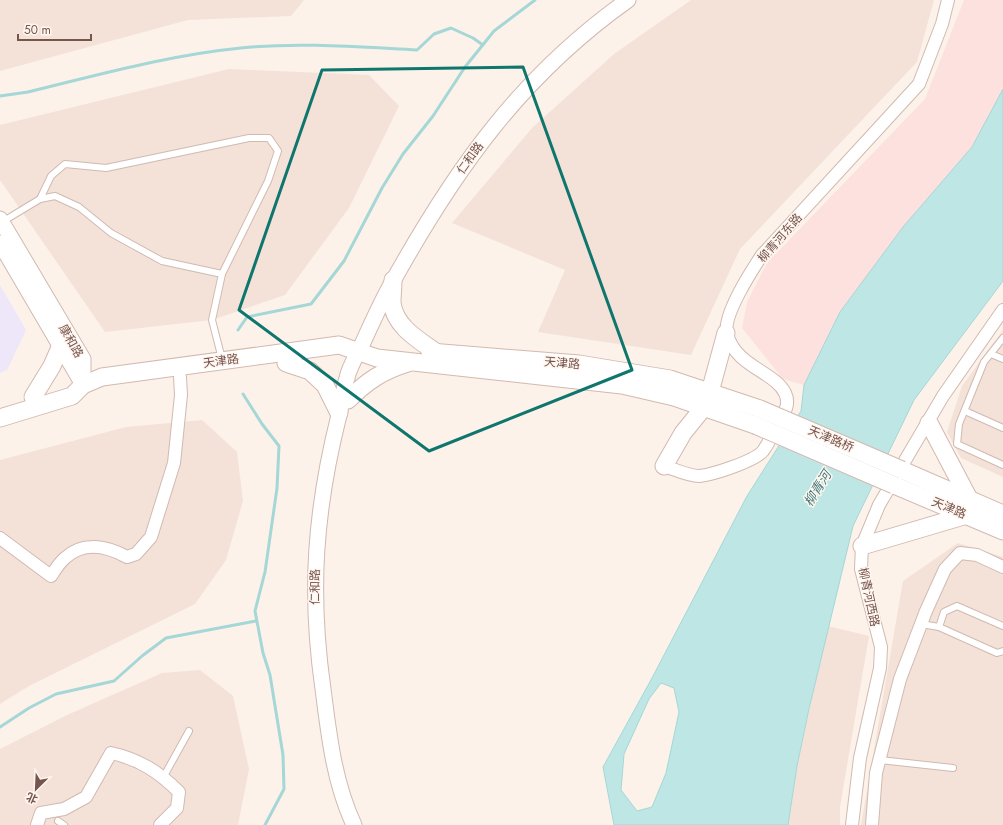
<svg xmlns="http://www.w3.org/2000/svg" width="1003" height="825" font-family="Jost,'Noto Sans SC',sans-serif">
<style>
.residential{fill:#f4e2d8}
.commercial{fill:#fce1de}
.education{fill:#eee6f9}
.water{fill:#bee6e5;stroke:#a4d7d6;fill-rule:evenodd}
.lines{fill:none;stroke-linecap:round;stroke-linejoin:round}
.stream{stroke:#a4d7d6;stroke-width:3}
.service-casing{stroke:#d0bab1;stroke-width:8}
.minor-casing{stroke:#d0bab1;stroke-width:14}
.tertiary-casing{stroke:#d0bab1;stroke-width:17}
.secondary-casing{stroke:#d3b9af;stroke-width:19}
.service{stroke:#fff;stroke-width:6}
.minor{stroke:#fff;stroke-width:12}
.tertiary{stroke:#fff;stroke-width:15}
.secondary{stroke:#fff;stroke-width:17}
.secondary-bridge-casing{stroke:#d3b9af;stroke-width:19;stroke-linecap:butt}
.secondary-bridge{stroke:#fff;stroke-width:17}
.marked{fill:none;stroke:#0f766e;stroke-width:3;stroke-linejoin:round}
.labels{text-anchor:middle;stroke-width:3;stroke-linejoin:round;paint-order:stroke}
.street-label{font-size:12px;fill:#76554d;stroke:#fff6f0}
.water-label{font-size:13px;font-style:italic;fill:#407b7a;stroke:#fff6f0}
</style>
<rect width="100%" height="100%" fill="#fcf2e9"/>
<g class="residential">
<polygon points="0,0 304,0 291,16 188,20 0,71"/>
<polygon points="691,0 934,0 917,62 740,249 691,355 538,332 565,270 452,223 532,128 614,54"/>
<polygon points="229,69 369,75 399,106 349,208 285,295 212,320 105,332 0,180 0,125"/>
<polygon points="1003,330 1003,477 961,458 947,432 962,386"/>
<polygon points="202,420 237,452 243,501 226,560 195,604 29,686 0,704 0,460 126,427"/>
<polygon points="958,543 1003,557 1003,825 861,825 903,581"/>
<polygon points="828,626 869,636 840,807 840,825 788,825 797,766"/>
<polygon points="200,670 233,696 249,769 238,825 0,825 0,749 67,715 162,673"/>
</g>
<polygon class="commercial" points="964,0 1003,0 1003,89 972,147 903,227 840,312 804,385 783,379 742,328 747,302 767,263 925,99"/>
<polygon class="education" points="0,285 26,330 7,370 0,373"/>
<path class="water" d="M1003,89V281L914,400L853,526L809,709L797,766L788,825H614L603,767L652,678L747,496L801,411L804,385L840,312L903,227L972,147ZM661,683L674,688L679,712L666,773L652,807L637,811L621,790L624,754L649,699Z"/>
<g class="lines">
<g class="stream">
<path d="M0,96L28,92C98,75 169,55 241,48C300,42 359,47 417,50L434,34L451,28L473,38L483,45"/>
<polyline points="238,330 247,317 311,304 344,261 382,188 403,154 433,116 465,67 494,31 535,0"/>
<polyline points="243,394 262,424 279,446 277,488 265,572 255,611 263,653 270,675 283,755 284,789 265,825"/>
<polyline points="0,727 29,708 56,694 114,681 142,656 166,638 256,621"/>
</g>
<g class="service-casing">
<g id="service">
<polyline points="40,199 55,196 79,207 111,233 162,261 222,274"/>
<polyline points="2,222 40,199 51,176 65,164 106,168 249,138 269,138 278,151 268,181 222,274 212,320 222,359"/>
<polyline points="1003,338 984,362 959,424 957,444 1003,465"/>
<polyline points="991,354 1003,359"/>
<polyline points="965,411 1003,428"/>
<polyline points="921,624 939,627 997,653 1003,651"/>
<polyline points="939,627 944,612 957,606 1003,626"/>
<polyline points="880,760 953,768"/>
<polyline points="164,776 189,731"/>
<polyline points="58,821 64,825"/>
</g>
</g>
<g class="minor-casing">
<g id="minor">
<path d="M664,466C674,469 688,476 699,476C712,475 755,461 763,451C769,443 773,433 778,424C783,414 791,405 785,393C774,371 736,367 727,334C722,316 752,270 762,255L919,84L942,24L948,0"/>
<path d="M0,538L51,576C55,570 59,563 65,558C83,541 107,546 127,557L136,554L151,537L174,463L181,395L180,377"/>
<path d="M37,825L41,813L64,809L86,797L111,753C139,759 159,772 179,792L177,808L160,825"/>
<polyline points="852,825 860,758 880,668 881,647 861,569 862,546 879,505 910,452 943,396 1003,310"/>
<polyline points="872,825 876,773 900,679 926,611 945,569 960,553 977,555 1003,567"/>
</g>
</g>
<g class="tertiary-casing">
<g id="tertiary">
<polyline points="0,219 83,359 83,385"/>
<polyline points="0,243 82,383"/>
<path d="M354,825C334,782 329,736 323,689C309,591 315,511 339,415C342,403 343,390 347,378C349,368 355,358 360,349C371,325 380,304 393,281C456,168 521,76 628,0"/>
</g>
</g>
<g class="secondary-casing">
<g id="secondary">
<path d="M393,280C393,287 392,296 392,303C395,327 419,340 437,353"/>
<polyline points="430,352 579,364 670,379 760,409"/>
<polyline points="286,363 310,371 325,385 339,413"/>
<polyline points="710,392 726,333"/>
<polyline points="33,397 52,366 61,345"/>
<path d="M348,400C367,381 382,371 408,363"/>
<polyline points="0,418 72,396 83,385 102,377 339,345 377,358 622,385 674,397 755,425"/>
<polyline points="929,423 969,499"/>
<polyline points="664,466 683,433 704,407"/>
<polyline points="902,470 1003,514"/>
<polyline points="894,485 1003,531"/>
<polyline points="862,546 967,515"/>
</g>
</g>
<use href="#service" class="service"/>
<use href="#minor" class="minor"/>
<use href="#tertiary" class="tertiary"/>
<use href="#secondary" class="secondary"/>
<g class="secondary-bridge-casing">
<g id="secondary-bridge">
<polyline points="760,409 902,470"/>
<polyline points="755,425 894,485"/>
</g>
</g>
<use href="#secondary-bridge" class="secondary-bridge"/>
</g>
<path class="marked" d="M523,67L632,370L429,451L239,310L322,70Z"/>
<g class="labels">
<g class="street-label">
<text transform="translate(470 158) rotate(-54)" y="4">仁和路</text>
<text transform="translate(780 238) rotate(-49)" y="4">柳青河东路</text>
<text transform="translate(71 341) rotate(61)" y="4">康和路</text>
<text transform="translate(221 361) rotate(-8)" y="4">天津路</text>
<text transform="translate(562 363) rotate(5)" y="4">天津路</text>
<text transform="translate(831 439) rotate(23)" y="4">天津路桥</text>
<text transform="translate(949 508) rotate(23)" y="4">天津路</text>
<text transform="translate(315 587) rotate(-89)" y="4">仁和路</text>
<text transform="translate(869 597) rotate(78)" y="4">柳青河西路</text>
</g>
<g class="water-label">
<text transform="translate(817 488) rotate(-58)" y="5">柳青河</text>
</g>
</g>
<g transform="translate(36 789) rotate(204)" stroke="#fff6f0" stroke-width="3" paint-order="stroke">
<path d="M0-3L7 15L0 10L-7 15Z" fill="#76554d"/>
<text y="-6" font-size="11" font-weight="bold" text-anchor="middle" fill="#76554d">北</text>
</g>
<path d="M18 34v6h73v-6" fill="none" stroke="#76554d" stroke-width="2"/>
<text x="24" y="34" font-size="12" fill="#76554d" stroke="#fff6f0" stroke-width="3" paint-order="stroke">50 m</text>
</svg>
